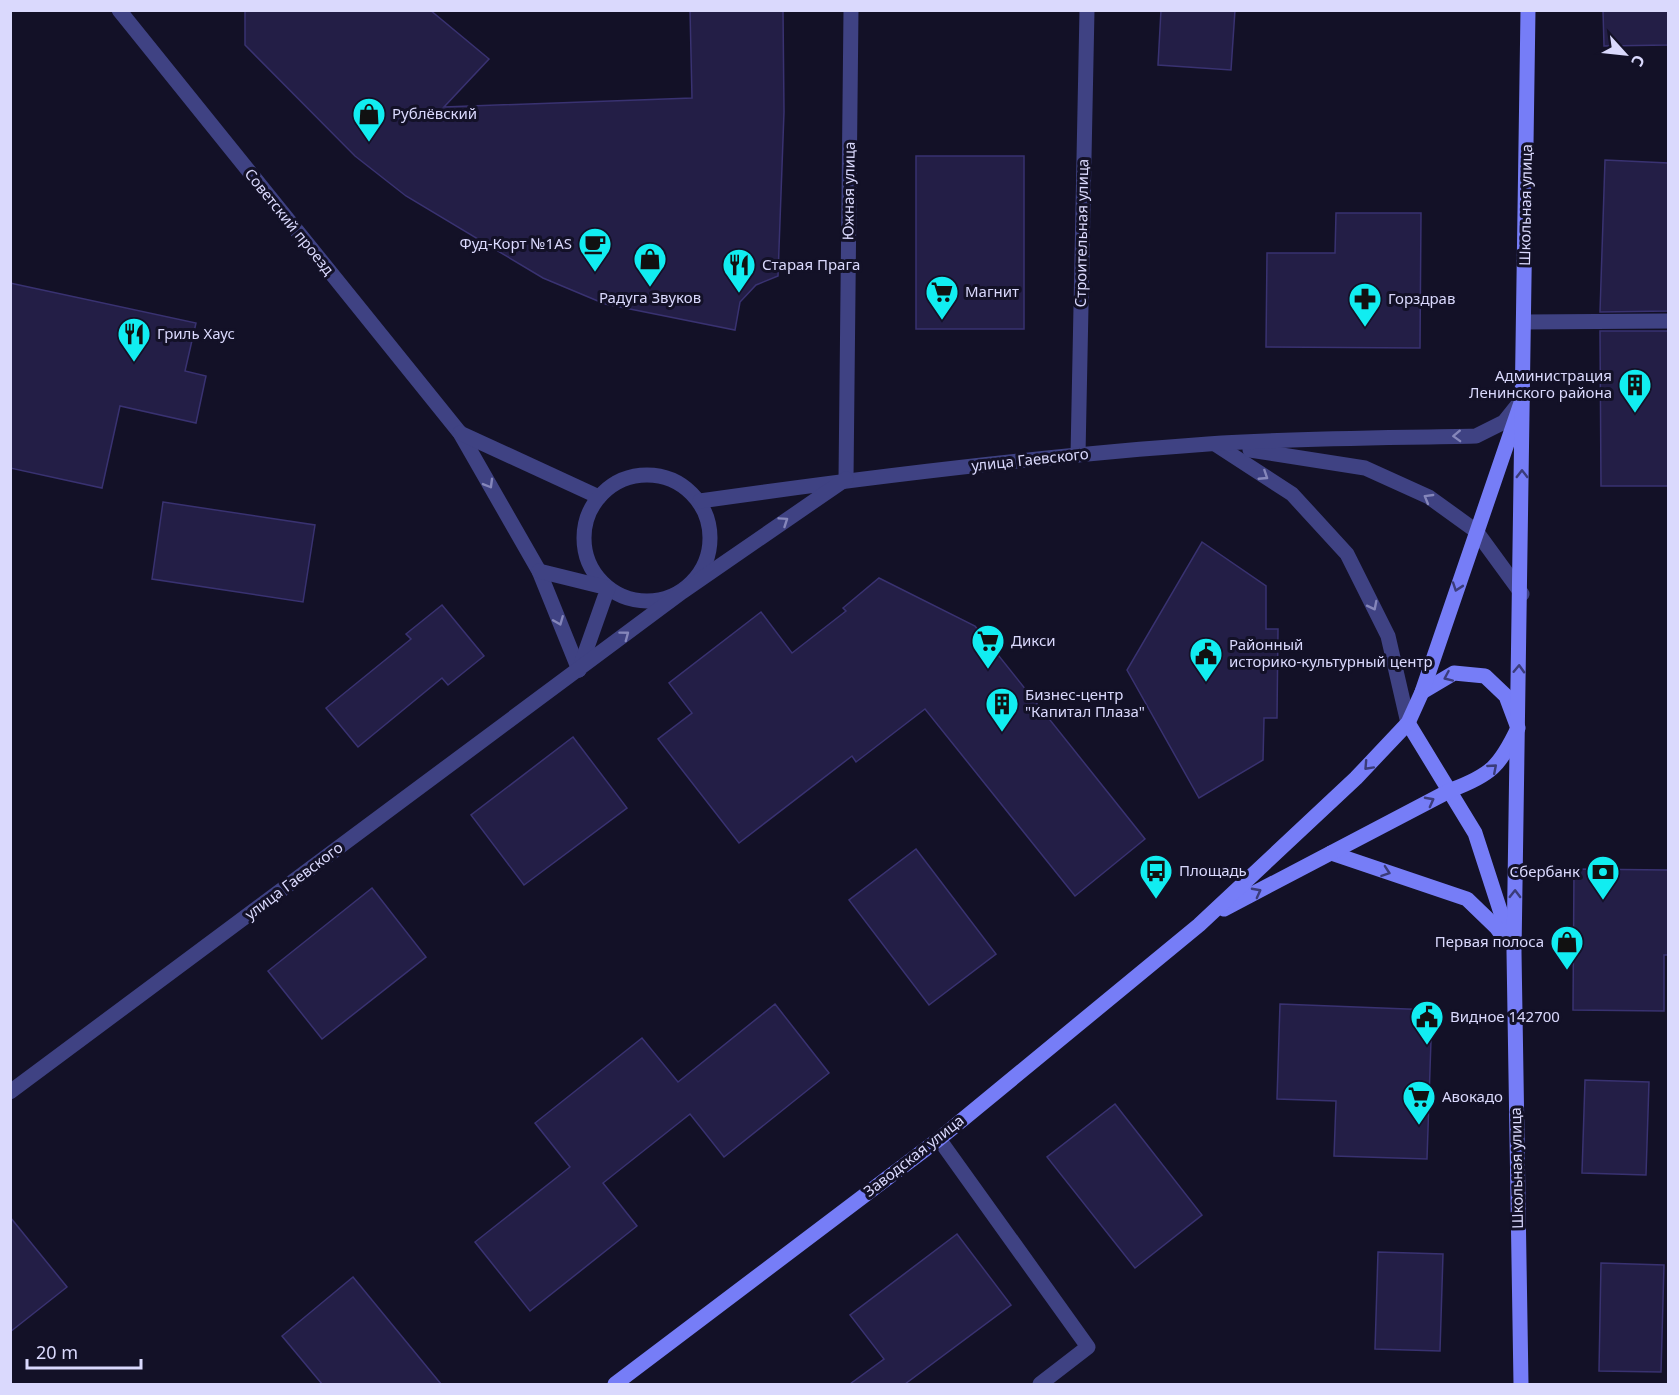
<svg xmlns="http://www.w3.org/2000/svg" width="1679" height="1395" font-family="'Noto Sans',sans-serif">
<style>
.building{fill:#231e46;stroke:#393271;stroke-width:1.5}
.lines{fill:none;stroke-linecap:round;stroke-linejoin:round}
.street{stroke:#3f4283;stroke-width:15}
.secondary{stroke:#767df7;stroke-width:15}
.oneway{stroke:#8586ba}
.oneway2{stroke:#3b3c7a}
.labels{text-anchor:middle;stroke-width:6;stroke-linejoin:round;paint-order:stroke}
.poi-label{font-size:15px;fill:#dad9fd;stroke:#131127;text-anchor:start}
.street-label{font-size:15px;fill:#dad9fd;stroke:#131127}
</style>
<rect width="100%" height="100%" fill="#131127"/>
<g class="building">
<polygon points="245,10 430,10 489,59 444,107 692,98 690,10 783,10 784,112 778,276 756,285 740,302 735,330 605,304 543,278 406,196 355,156 245,45"/>
<polygon points="1161,10 1235,10 1231,70 1158,65"/>
<polygon points="1603,10 1668,10 1668,45 1604,46"/>
<rect x="916" y="156" width="108" height="173"/>
<polygon points="1605,160 1668,163 1668,311 1600,312"/>
<polygon points="1336,213 1421,213 1420,348 1266,347 1267,253 1335,253"/>
<polygon points="10,283 196,323 185,371 206,376 196,423 120,406 102,488 10,468"/>
<polygon points="1600,331 1668,331 1668,486 1601,486"/>
<polygon points="163,502 315,525 303,602 152,579"/>
<polygon points="1202,542 1266,586 1266,629 1278,629 1277,718 1264,718 1263,760 1199,798 1127,670"/>
<polygon points="879,578 975,626 1145,839 1075,896 925,709 856,762 852,756 739,843 658,739 692,713 669,683 761,612 792,653 846,611 843,608"/>
<polygon points="442,605 484,656 448,685 442,678 358,747 326,708 411,639 406,634"/>
<polygon points="573,737 627,808 524,885 471,815"/>
<polygon points="916,849 996,954 929,1005 849,900"/>
<polygon points="1574,869 1668,870 1668,955 1664,955 1664,1011 1573,1010"/>
<polygon points="372,888 426,957 322,1039 268,971"/>
<polygon points="775,1004 829,1073 724,1157 690,1114 603,1183 637,1226 530,1311 475,1242 570,1167 535,1123 642,1038 678,1082"/>
<polygon points="1280,1004 1432,1010 1427,1159 1334,1156 1336,1101 1277,1099"/>
<polygon points="1585,1080 1649,1082 1646,1175 1582,1173"/>
<polygon points="1115,1104 1202,1215 1135,1268 1047,1157"/>
<polygon points="10,1217 67,1287 10,1332"/>
<polygon points="957,1234 1011,1305 905,1384 850,1384 884,1359 850,1315"/>
<polygon points="1378,1252 1443,1254 1440,1351 1375,1349"/>
<polygon points="1601,1263 1664,1265 1661,1372 1599,1371"/>
<polygon points="353,1277 441,1384 322,1384 282,1336"/>
</g>
<g class="lines">
<g class="street">
<polyline points="119,10 460,433 539,571 579,670"/>
<polyline points="1525,322 1668,321"/>
<polyline points="460,433 599,497"/>
<polyline points="1215,444 1292,494 1347,554 1388,636 1408,723"/>
<polyline points="1250,450 1365,468 1429,497 1476,531 1522,594"/>
<polyline points="1078,455 1087,10"/>
<circle cx="647" cy="538" r="63"/>
<polyline points="846,479 851,10"/>
<path d="M700,501C869,477 1038,456 1208,444C1297,438 1387,438 1476,436L1504,422L1520,402"/>
<polyline points="539,571 608,588 579,670"/>
<polyline points="10,1092 682,592 846,479"/>
<polyline points="939,1139 1088,1347 1040,1384"/>
</g>
<g class="secondary">
<polyline points="1408,723 1475,833 1510,941"/>
<polyline points="1331,853 1467,899 1496,927 1506,941"/>
<path d="M1224,909L1451,790C1491,775 1500,766 1518,728L1506,696L1485,676L1454,673L1422,692"/>
<polyline points="615,1384 939,1139 1199,925 1356,778 1408,723 1422,692 1522,400"/>
<polyline points="1521,1384 1514,952 1528,10"/>
</g>
</g>
<defs><path id="oneway-chevron" d="M-2-3.5L2.5 0L-2 3.5" fill="none" stroke-width="1.6" stroke-linecap="round" stroke-linejoin="round" transform="scale(1.5)"/></defs>
<g class="oneway">
<use href="#oneway-chevron" transform="translate(1457 436) rotate(178)"/>
<use href="#oneway-chevron" transform="translate(1264 476) rotate(33)"/>
<use href="#oneway-chevron" transform="translate(489 484) rotate(60)"/>
<use href="#oneway-chevron" transform="translate(1428 498) rotate(-150)"/>
<use href="#oneway-chevron" transform="translate(784 521) rotate(-34)"/>
<use href="#oneway-chevron" transform="translate(1373 606) rotate(63)"/>
<use href="#oneway-chevron" transform="translate(559 621) rotate(68)"/>
<use href="#oneway-chevron" transform="translate(625 635) rotate(-37)"/>
</g>
<g class="oneway2">
<use href="#oneway-chevron" transform="translate(1522 474) rotate(-90)"/>
<use href="#oneway-chevron" transform="translate(1457 587) rotate(109)"/>
<use href="#oneway-chevron" transform="translate(1519 669) rotate(-88)"/>
<use href="#oneway-chevron" transform="translate(1448 677) rotate(156)"/>
<use href="#oneway-chevron" transform="translate(1368 766) rotate(133)"/>
<use href="#oneway-chevron" transform="translate(1493 768) rotate(-41)"/>
<use href="#oneway-chevron" transform="translate(1430 801) rotate(-28)"/>
<use href="#oneway-chevron" transform="translate(1386 872) rotate(19)"/>
<use href="#oneway-chevron" transform="translate(1257 892) rotate(-28)"/>
<use href="#oneway-chevron" transform="translate(1515 894) rotate(-89)"/>
</g>
<defs>
<g id="shop-pin" transform="scale(1.725)"><path d="M0 17L-7.5 6A9.5 9.5 0 1 1 7.5 6Z" fill="#11edf1" stroke="#131127"/><path d="M-5-2.5h2.3a2.7 3.5 0 0 1 5.4 0H5L5.5 6h-11ZM-1.5-2.5h3a1.5 2.3 0 0 0-3 0Z" fill="#111"/></g>
<g id="cafe-pin" transform="scale(1.725)"><path d="M0 17L-7.5 6A9.5 9.5 0 1 1 7.5 6Z" fill="#11edf1" stroke="#131127"/><path d="M-5.5-4.5H6V0H3Q3 3.5 0 3.5H-2.5Q-5.5 3.5-5.5 0ZM3-3.2v2h1.7v-2ZM-6 4.5H4V6H-6Z" fill="#111"/></g>
<g id="restaurant-pin" transform="scale(1.725)"><path d="M0 17L-7.5 6A9.5 9.5 0 1 1 7.5 6Z" fill="#11edf1" stroke="#131127"/><path d="M-5-6h1v4h1v-4h1v4h1v-4h1v5L-1.5 .5V6h-2V.5L-5-1ZM5-6V6H3V1.5H1.5Q1.5-4 5-6Z" fill="#111"/></g>
<g id="supermarket-pin" transform="scale(1.725)"><path d="M0 17L-7.5 6A9.5 9.5 0 1 1 7.5 6Z" fill="#11edf1" stroke="#131127"/><path d="M-6-5.5h2.5l.6 2H6L4.5 2H-2.5L-4.4-4H-6ZM-1.5 3.2a1.3 1.3 0 1 0 .1 0ZM3 3.2a1.3 1.3 0 1 0 .1 0Z" fill="#111"/></g>
<g id="pharmacy-pin" transform="scale(1.725)"><path d="M0 17L-7.5 6A9.5 9.5 0 1 1 7.5 6Z" fill="#11edf1" stroke="#131127"/><path d="M-2-6h4v4h4v4h-4v4h-4v-4h-4v-4h4Z" fill="#111"/></g>
<g id="building-pin" transform="scale(1.725)"><path d="M0 17L-7.5 6A9.5 9.5 0 1 1 7.5 6Z" fill="#11edf1" stroke="#131127"/><path d="M-4-6H4V6H1V3H-1V6H-4ZM-2.5-4.3h1.7v1.8h-1.7ZM.8-4.3h1.7v1.8H.8ZM-2.5-1h1.7V.8h-1.7ZM.8-1h1.7V.8H.8Z" fill="#111"/></g>
<g id="civic-pin" transform="scale(1.725)"><path d="M0 17L-7.5 6A9.5 9.5 0 1 1 7.5 6Z" fill="#11edf1" stroke="#131127"/><path d="M-.6-6.5H3V-4.5H.6V-3L4-1V1h2V6H-6V1h2V-1L-.6-3ZM-1.2 2.5V6h2.4V2.5Z" fill="#111"/></g>
<g id="bus-pin" transform="scale(1.725)"><path d="M0 17L-7.5 6A9.5 9.5 0 1 1 7.5 6Z" fill="#11edf1" stroke="#131127"/><path d="M-5-6H5V4H4V6H2V4H-2V6H-4V4H-5ZM-3.5-4V0h7V-4ZM-3.5 1.2v1.5H-2V1.2ZM2 1.2v1.5H3.5V1.2Z" fill="#111"/></g>
<g id="bank-pin" transform="scale(1.725)"><path d="M0 17L-7.5 6A9.5 9.5 0 1 1 7.5 6Z" fill="#11edf1" stroke="#131127"/><path d="M-6-4H6V4H-6ZM0-2.3a2.3 2.3 0 1 0 0 4.6a2.3 2.3 0 1 0 0-4.6Z" fill="#111"/></g>
</defs>
<g fill-rule="evenodd">
<use href="#shop-pin" x="369" y="114"/>
<use href="#cafe-pin" x="595" y="244"/>
<use href="#shop-pin" x="650" y="259"/>
<use href="#restaurant-pin" x="739" y="265"/>
<use href="#supermarket-pin" x="942" y="292"/>
<use href="#pharmacy-pin" x="1365" y="299"/>
<use href="#restaurant-pin" x="134" y="334"/>
<use href="#building-pin" x="1635" y="385"/>
<use href="#supermarket-pin" x="988" y="641"/>
<use href="#civic-pin" x="1206" y="654"/>
<use href="#building-pin" x="1002" y="704"/>
<use href="#bus-pin" x="1156" y="871"/>
<use href="#bank-pin" x="1603" y="872"/>
<use href="#shop-pin" x="1567" y="942"/>
<use href="#civic-pin" x="1427" y="1017"/>
<use href="#supermarket-pin" x="1419" y="1097"/>
</g>
<g class="labels">
<g class="poi-label">
<text x="392" y="119">Рублёвский</text>
<text x="572" y="249" text-anchor="end">Фуд-Корт №1AS</text>
<text x="762" y="270">Старая Прага</text>
<text x="965" y="297">Магнит</text>
<text x="650" y="303" text-anchor="middle">Радуга Звуков</text>
<text x="1388" y="304">Горздрав</text>
<text x="157" y="339">Гриль Хаус</text>
<text x="1612" y="381" text-anchor="end">Администрация<tspan x="1612" dy="17">Ленинского района</tspan></text>
<text x="1011" y="646">Дикси</text>
<text x="1229" y="650">Районный<tspan x="1229" dy="17">историко-культурный центр</tspan></text>
<text x="1025" y="700">Бизнес-центр<tspan x="1025" dy="17">"Капитал Плаза"</tspan></text>
<text x="1179" y="876">Площадь</text>
<text x="1580" y="877" text-anchor="end">Сбербанк</text>
<text x="1544" y="947" text-anchor="end">Первая полоса</text>
<text x="1450" y="1022">Видное 142700</text>
<text x="1442" y="1102">Авокадо</text>
</g>
<g class="street-label">
<text transform="translate(849 191) rotate(-89)" y="5">Южная улица</text>
<text transform="translate(1526 205) rotate(-89)" y="5">Школьная улица</text>
<text transform="translate(289 222) rotate(51)" y="5">Советский проезд</text>
<text transform="translate(1082 233) rotate(-89)" y="5">Строительная улица</text>
<text transform="translate(1030 460) rotate(-6)" y="5">улица Гаевского</text>
<text transform="translate(294 881) rotate(-37)" y="5">улица Гаевского</text>
<text transform="translate(914 1156) rotate(-38)" y="5">Заводская улица</text>
<text transform="translate(1517 1168) rotate(-91)" y="5">Школьная улица</text>
</g>
</g>
<rect width="1679" height="1395" fill="none" stroke="#dad9fd" stroke-width="24"/>
<g transform="translate(1625 54) rotate(117)" stroke="#131127" stroke-width="4.5" paint-order="stroke">
<path d="M0-4.5L10 22L0 15L-10 22Z" fill="#dad9fd"/>
<text y="-9" font-size="16" font-weight="bold" text-anchor="middle" fill="#dad9fd">С</text>
</g>
<path d="M27 1359v9h114v-9" fill="none" stroke="#dad9fd" stroke-width="3"/>
<text x="36" y="1359" font-size="18" fill="#dad9fd" stroke="#131127" stroke-width="4.5" paint-order="stroke">20 m</text>
</svg>
